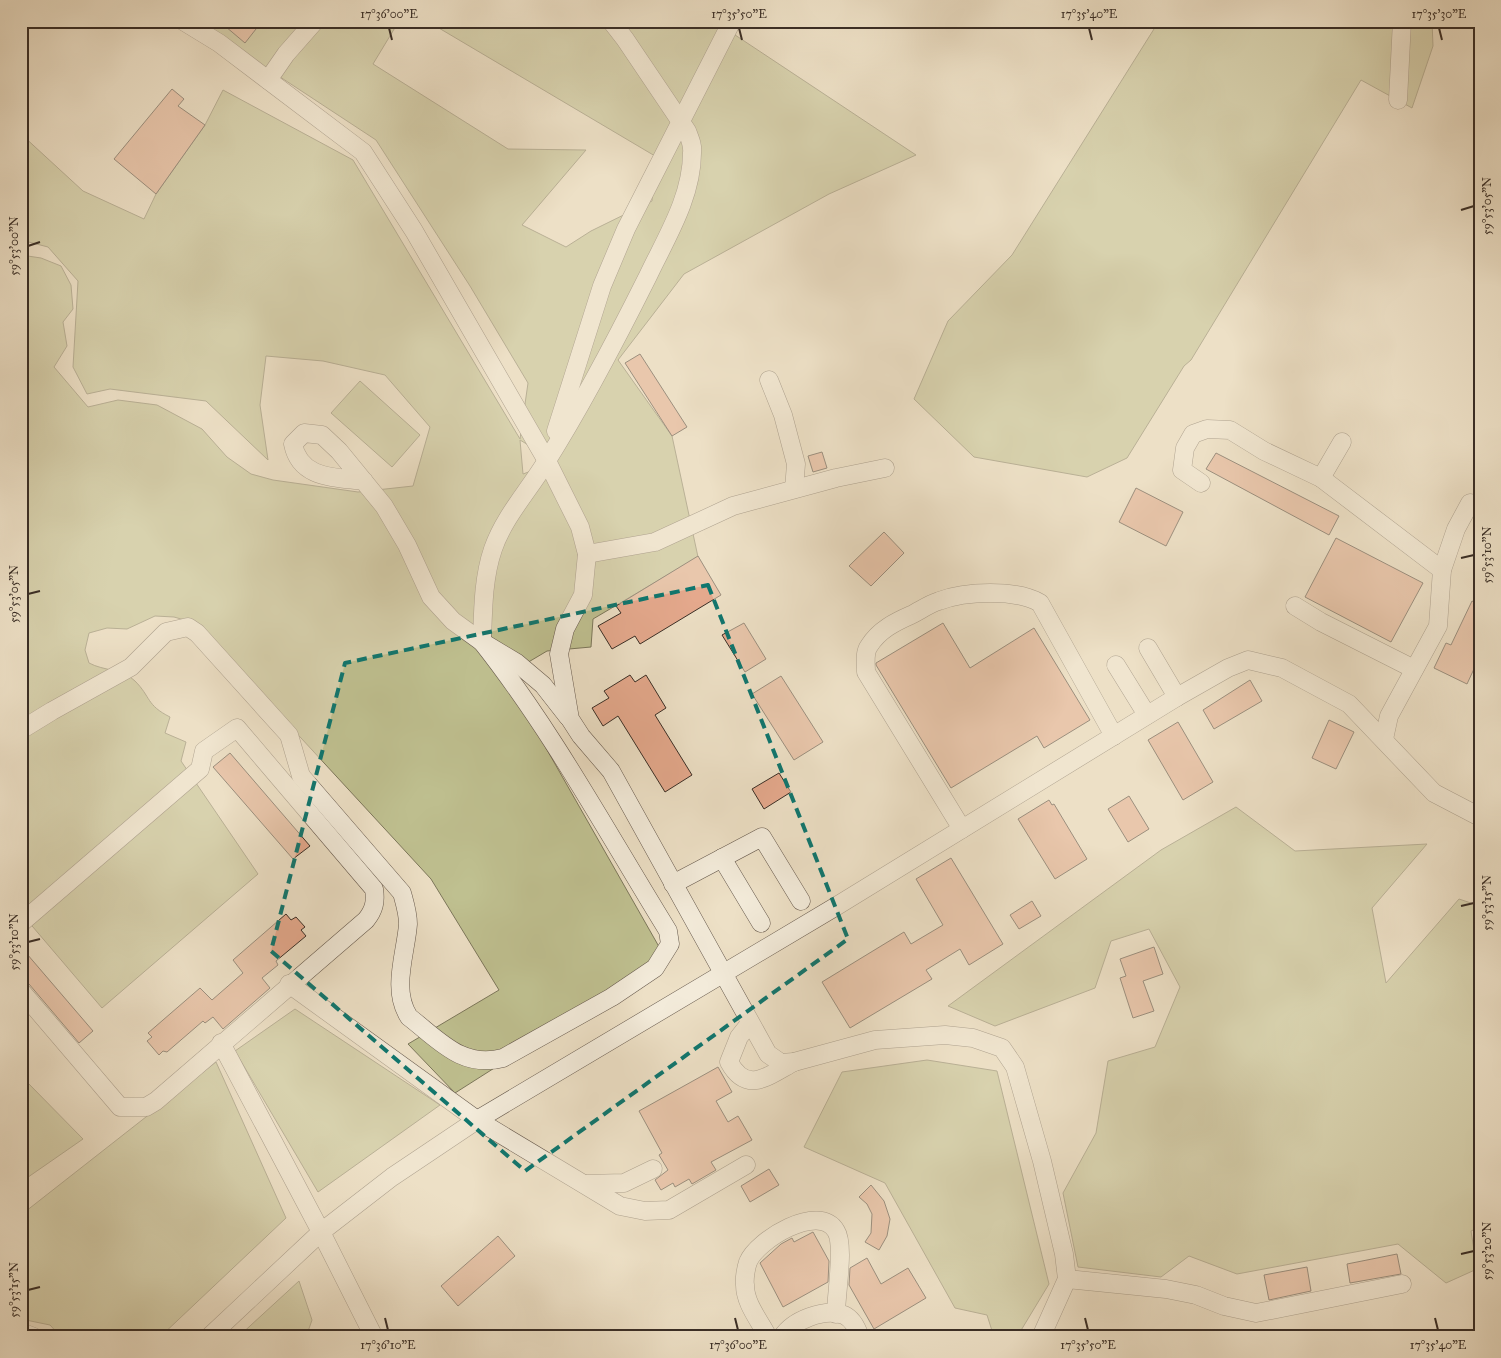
<svg xmlns="http://www.w3.org/2000/svg" width="1501" height="1358" font-family="'IM FELL Great Primer',serif">
<style>
.green{fill:#bfc090;stroke:#7c775b;fill-rule:evenodd}
.building{fill:#e5a98d;stroke:#3a2e26}
.lines{fill:none;stroke-linecap:round;stroke-linejoin:round}
.minor-casing{stroke:#675a4e;stroke-width:19}
.minor{stroke:#f3ebda;stroke-width:18}
.marked{fill:none;stroke:#0f766e;stroke-width:4;stroke-dasharray:10 6;stroke-linejoin:round}
.ticks{fill:none;stroke:#3a2e26;stroke-width:2}
.neatline{fill:none;stroke:#3a2e26;stroke-width:2}
.ticks-label{font-size:12px;text-anchor:middle;fill:#3a2e26}
</style>
<rect width="100%" height="100%" fill="#ede0c6"/>
<filter id="stains"><feTurbulence type="fractalNoise" baseFrequency=".004" numOctaves="4"/><feColorMatrix values="0 0 0 0 .2 0 0 0 0 .09 0 0 0 0 .02 0 0 0 .5 -.17"/></filter>
<radialGradient id="worn" r=".72"><stop offset=".6" stop-color="#630" stop-opacity="0"/><stop offset="1" stop-color="#630" stop-opacity=".3"/></radialGradient>
<g class="green">
<path d="M195,21H399L373,64L508,149L586,150L522,225L566,247L591,231L652,201L655,156L427,21H714L916,155L829,194L684,274L618,360L672,436L698,557L593,619L591,647L547,651L505,676L666,959L455,1093L408,1044L499,990L431,879L195,623L174,617L155,616L127,629L107,628L89,633L85,650L89,663C104,671 123,669 135,681C151,697 146,705 170,717L165,733L186,742L181,761L258,874L102,1008L21,913V255L41,258L61,266L71,285L73,309L63,322L67,346L54,367L88,407L118,400L157,405L202,429L227,457L251,474L273,480L358,492L413,486L430,427L385,375L323,361L266,356L260,405L268,460L206,401L110,389L87,394L73,367L78,281L48,247L21,240V134L83,191L144,219L156,194L205,125L223,90L353,160L520,439L528,383L470,286L376,140ZM520,440L555,461L556,462L523,474Z"/>
<polygon points="1159,21 1432,21 1433,46 1412,108 1361,80 1191,360 1184,366 1127,458 1087,477 974,457 914,399 948,321 1012,255"/>
<polygon points="360,381 420,435 392,467 331,413"/>
<polygon points="1236,807 1295,851 1427,844 1372,908 1386,983 1459,899 1480,906 1480,1227 1471,1231 1477,1269 1446,1283 1398,1244 1237,1274 1189,1256 1161,1277 1078,1267 1063,1193 1096,1133 1108,1061 1155,1047 1180,987 1149,929 1111,941 1095,988 995,1026 948,1006 1161,850"/>
<polygon points="295,1009 440,1105 318,1192 235,1051"/>
<polygon points="927,1060 997,1071 1049,1284 1017,1337 994,1337 987,1315 955,1308 885,1183 804,1147 842,1072"/>
<polygon points="216,1062 286,1218 160,1337 61,1337 50,1325 21,1319 21,1215"/>
<polygon points="28,1083 83,1139 21,1182 21,1089"/>
<polygon points="299,1281 312,1320 306,1337 238,1337"/>
</g>
<g class="building">
<polygon points="219,21 247,21 256,29 245,43"/>
<polygon points="172,89 184,99 178,106 205,125 156,194 114,159"/>
<polygon points="640,354 687,427 672,436 625,363"/>
<polygon points="822,452 827,468 813,472 808,456"/>
<polygon points="1216,453 1339,516 1329,535 1206,469"/>
<polygon points="1136,488 1183,512 1166,546 1119,522"/>
<polygon points="884,532 904,553 871,586 849,566"/>
<polygon points="1336,538 1423,583 1391,642 1305,597"/>
<polygon points="698,556 721,595 640,644 635,636 612,649 598,626 621,613 616,606"/>
<polygon points="1472,601 1480,605 1480,645 1475,656 1479,658 1467,684 1434,668 1446,643 1451,645"/>
<polygon points="744,623 766,659 745,672 722,635"/>
<polygon points="943,623 970,668 1034,628 1090,720 1044,748 1037,736 951,788 876,665 876,663"/>
<polygon points="630,675 635,682 646,675 666,708 655,715 692,775 665,792 618,716 603,726 592,708 609,698 604,691"/>
<polygon points="781,676 823,742 794,760 752,694"/>
<polygon points="1250,680 1262,701 1214,729 1203,710"/>
<polygon points="1329,720 1354,732 1336,769 1312,758"/>
<polygon points="1178,722 1213,782 1183,800 1148,740"/>
<polygon points="230,753 310,846 293,859 213,767"/>
<polygon points="779,773 791,792 764,809 752,789"/>
<polygon points="1129,796 1149,829 1128,842 1108,809"/>
<polygon points="1049,800 1052,805 1054,804 1087,859 1055,879 1018,819"/>
<polygon points="951,858 1003,944 969,965 960,949 926,970 932,979 850,1028 822,982 904,932 911,944 943,925 916,879"/>
<polygon points="1032,901 1041,916 1019,929 1010,915"/>
<polygon points="286,914 291,920 296,917 305,927 301,930 306,936 276,961 278,965 262,978 270,988 223,1029 213,1017 205,1023 203,1021 167,1052 163,1051 159,1055 147,1041 152,1037 148,1033 200,988 212,1000 243,973 233,960"/>
<polygon points="21,947 93,1031 79,1043 29,984 21,981"/>
<polygon points="1154,947 1163,974 1143,981 1154,1011 1133,1018 1120,978 1126,976 1120,959"/>
<polygon points="718,1067 732,1092 716,1101 728,1122 738,1116 752,1140 711,1162 716,1170 692,1184 689,1179 675,1187 673,1183 661,1190 655,1180 668,1170 659,1155 662,1153 639,1111"/>
<polygon points="769,1169 779,1185 750,1202 741,1186"/>
<polygon points="871,1185 884,1201 890,1219 887,1236 879,1250 865,1242 871,1233 872,1214 867,1204 859,1197"/>
<polygon points="813,1232 829,1261 828,1282 783,1307 760,1263 781,1244 792,1238 794,1242"/>
<polygon points="498,1236 515,1256 458,1306 441,1286"/>
<polygon points="1397,1254 1401,1274 1350,1283 1347,1264"/>
<polygon points="867,1258 881,1284 908,1268 926,1298 874,1329 849,1285 850,1268"/>
<polygon points="1307,1267 1311,1291 1269,1300 1264,1275"/>
</g>
<g class="lines">
<g class="minor-casing">
<g id="minor">
<polyline points="183,21 219,43 363,152 414,231 547,461 580,527 587,554 583,595 565,629 559,654 570,719 581,736 611,771 768,1054 781,1063 794,1062 875,1040 945,1035 973,1038 1002,1048 1015,1067 1042,1161 1064,1254 1067,1279 1041,1337"/>
<polyline points="268,80 286,54 315,21"/>
<polyline points="1398,100 1402,21"/>
<polyline points="769,380 783,415 796,464 794,489"/>
<polyline points="556,431 602,286 626,229 732,21"/>
<polyline points="1321,478 1342,442"/>
<path d="M364,481C334,477 300,479 293,444L304,433L322,435L339,451L384,506L407,545L431,597L453,621L482,642L517,663L543,685L568,717"/>
<polyline points="1201,483 1182,470 1185,448 1193,434 1207,429 1230,430 1264,451 1321,478 1442,570"/>
<polyline points="587,554 655,542 733,506 836,478 885,468"/>
<polyline points="1295,606 1321,622 1414,669"/>
<polyline points="1148,648 1177,697"/>
<polyline points="1116,665 1147,715"/>
<path d="M21,730L52,711L131,667L166,632L188,627L197,633L289,735L301,776L402,893C405,904 408,913 408,924C406,953 391,990 409,1017C439,1040 462,1069 503,1058L612,997L655,968L670,944L668,931C608,834 553,732 482,642C483,611 483,578 493,549C504,517 529,490 546,462C584,402 616,340 648,276C666,238 692,197 692,153C693,145 690,139 687,131L625,39L611,21"/>
<polyline points="1384,739 1389,716 1438,626 1442,570 1456,529 1470,503"/>
<path d="M962,829L866,672C866,664 864,653 869,646C879,630 895,622 911,615C921,610 929,604 939,601C965,591 1016,589 1040,603L1114,736"/>
<polyline points="722,858 761,923"/>
<polyline points="673,884 762,837 801,901"/>
<path d="M21,923L200,769L204,751L237,728L374,889C376,902 374,910 366,920L156,1101L146,1107H120L21,991"/>
<polyline points="289,984 477,1120 620,1206 645,1211 669,1210 746,1165"/>
<path d="M750,1023L739,1037L729,1062C747,1095 768,1076 794,1062"/>
<polyline points="221,1043 321,1232 374,1337"/>
<polyline points="585,1184 624,1183 653,1169"/>
<polyline points="1067,1279 1166,1289 1196,1295 1224,1306 1256,1313 1402,1284"/>
<polyline points="21,1332 34,1337"/>
<polyline points="209,1337 321,1232 392,1177 477,1120 835,907 1177,697 1228,668 1248,660 1282,668 1349,704 1434,793 1480,817"/>
<path d="M768,1337C760,1321 745,1304 745,1285C744,1279 746,1268 748,1262C757,1240 819,1202 836,1231C845,1245 836,1294 836,1314"/>
<path d="M782,1337C793,1320 824,1308 844,1315C853,1319 857,1328 860,1337"/>
</g>
</g>
<use href="#minor" class="minor"/>
</g>
<path d="M0 0H1501V1358H0ZM708,585L848,939L525,1171L271,951L345,663Z" fill="#ede0c6" fill-opacity=".55" fill-rule="evenodd"/>
<path class="marked" d="M708,585L848,939L525,1171L271,951L345,663Z"/>
<path class="ticks" d="M389,28L392,40M739,28L742,40M1089,28L1092,40M1439,28L1442,40M1461,210L1474,206M28,246L40,242M1461,558L1474,555M28,594L40,591M1461,906L1474,903M28,942L40,939M1461,1254L1474,1251M28,1290L40,1287M385,1318L388,1330M735,1318L738,1330M1085,1318L1088,1330M1435,1318L1438,1330"/>
<rect width="1501" height="1358" fill="none" stroke="#ede0c6" stroke-width="55"/>
<rect x="28" y="28" width="1446" height="1302" class="neatline"/>
<g class="ticks-label">
<text x="389" y="18">17°36'00"E</text>
<text x="739" y="18">17°35'50"E</text>
<text x="1089" y="18">17°35'40"E</text>
<text x="1439" y="18">17°35'30"E</text>
<text transform="translate(1487 206) rotate(-90)" y="4">59°53'05"N</text>
<text transform="translate(14 246) rotate(-90)" y="4">59°53'00"N</text>
<text transform="translate(1487 555) rotate(-90)" y="4">59°53'10"N</text>
<text transform="translate(14 594) rotate(-90)" y="4">59°53'05"N</text>
<text transform="translate(1487 903) rotate(-90)" y="4">59°53'15"N</text>
<text transform="translate(14 942) rotate(-90)" y="4">59°53'10"N</text>
<text transform="translate(1487 1251) rotate(-90)" y="4">59°53'20"N</text>
<text transform="translate(14 1290) rotate(-90)" y="4">59°53'15"N</text>
<text x="388" y="1349">17°36'10"E</text>
<text x="738" y="1349">17°36'00"E</text>
<text x="1088" y="1349">17°35'50"E</text>
<text x="1438" y="1349">17°35'40"E</text>
</g>
<rect width="100%" height="100%" filter="url(#stains)"/>
<rect width="100%" height="100%" fill="url(#worn)"/>
</svg>
